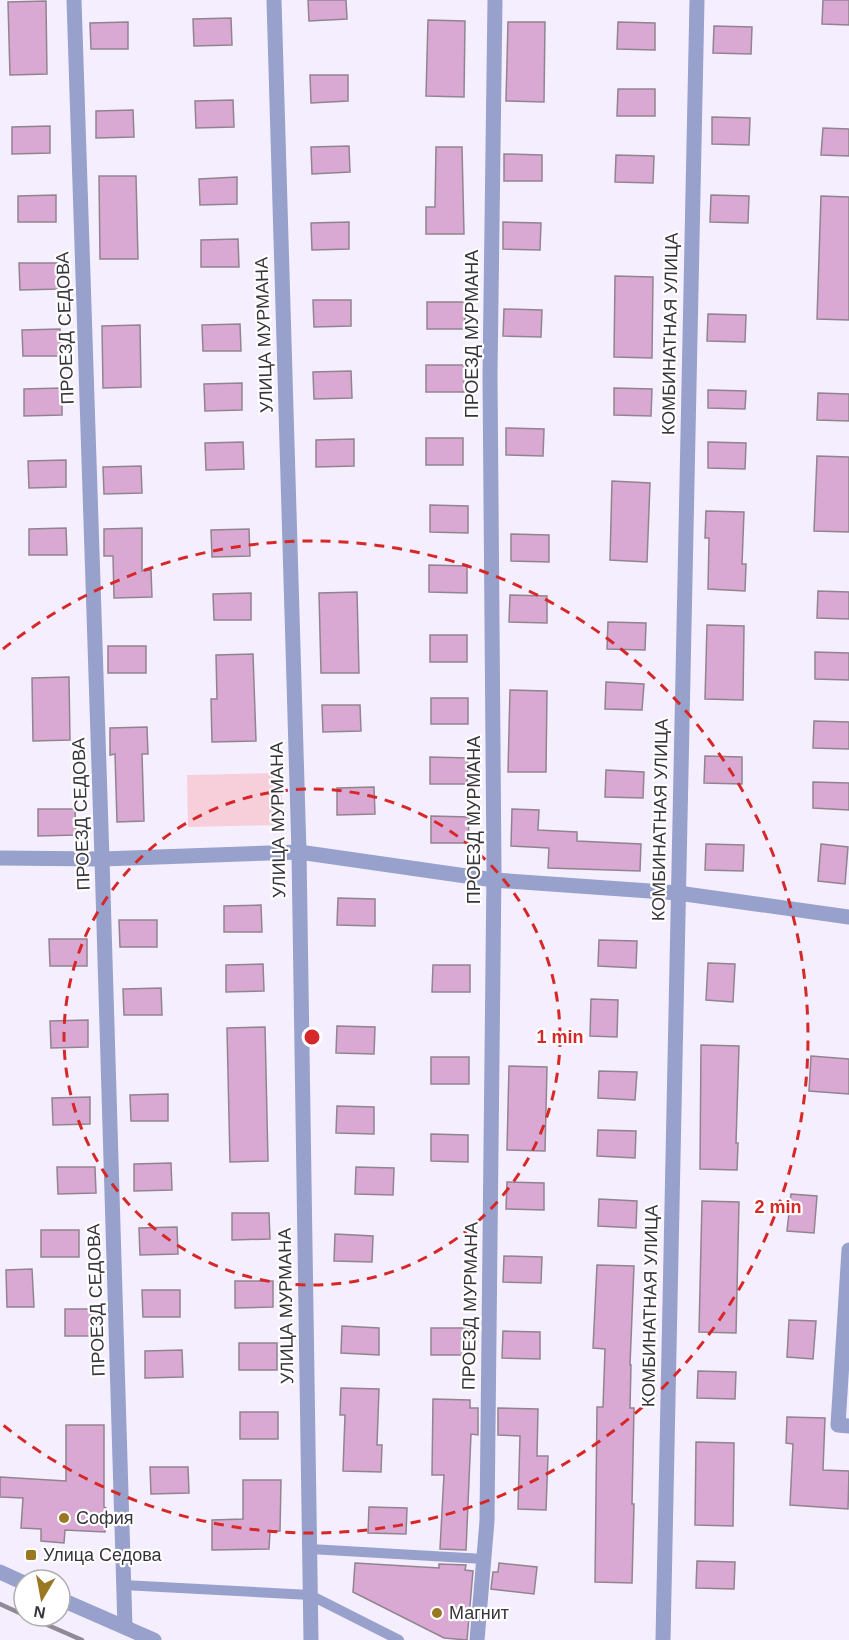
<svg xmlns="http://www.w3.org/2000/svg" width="849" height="1640" font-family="Helvetica,sans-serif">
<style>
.green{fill:#f7cfda}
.building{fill:#daa9d3;stroke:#91848f;stroke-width:1.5}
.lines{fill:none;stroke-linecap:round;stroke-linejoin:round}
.service{stroke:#97a1cc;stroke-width:10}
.minor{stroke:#97a1cc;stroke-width:15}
.tertiary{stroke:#97a1cc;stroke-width:15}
.rail{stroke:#8f8a95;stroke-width:4.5}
.ring{fill:none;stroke:#d62828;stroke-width:3;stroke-dasharray:10 8}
.poi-dot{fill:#9a7822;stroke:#fff;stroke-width:2}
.labels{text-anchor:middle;stroke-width:4.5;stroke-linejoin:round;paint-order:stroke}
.street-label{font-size:18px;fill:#37343a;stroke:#fff}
.poi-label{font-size:18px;fill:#37343a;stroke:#fff;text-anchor:start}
.centre{fill:#d62828;stroke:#fff;stroke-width:3}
.ring-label{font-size:18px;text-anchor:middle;font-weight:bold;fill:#d62828;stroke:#fff;stroke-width:4.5;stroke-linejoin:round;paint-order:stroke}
</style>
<rect width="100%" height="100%" fill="#f4eefe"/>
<polygon class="green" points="281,773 283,825 188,827 187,775"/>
<g class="building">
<polygon points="308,0 346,0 347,19 309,21"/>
<polygon points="823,0 849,0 849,25 822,24"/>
<polygon points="46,1 47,74 10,75 8,2"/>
<polygon points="231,18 232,45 194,46 193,19"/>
<polygon points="428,20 465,21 464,97 426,96"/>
<polygon points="128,22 128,49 91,49 90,23"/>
<polygon points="508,22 545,22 544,102 506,101"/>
<polygon points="618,22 655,23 655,50 617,49"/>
<polygon points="714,26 752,27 751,54 713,53"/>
<polygon points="310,75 348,75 348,101 311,103"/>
<polygon points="618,89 655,89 655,116 617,116"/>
<polygon points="233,100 234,127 196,128 195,101"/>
<polygon points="133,110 134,137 96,138 96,111"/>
<polygon points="712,117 750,118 749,145 712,144"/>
<polygon points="50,126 50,153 12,154 12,127"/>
<polygon points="823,128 849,129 849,156 821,155"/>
<polygon points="349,146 350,172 312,174 311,147"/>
<polygon points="436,147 462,147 464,234 426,234 426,207 435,207"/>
<polygon points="504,154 542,155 542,181 504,181"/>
<polygon points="616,155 654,156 653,183 615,182"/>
<polygon points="99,176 136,176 138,259 100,259"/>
<polygon points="237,177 237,204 200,205 199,179"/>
<polygon points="56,195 56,222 18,222 18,196"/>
<polygon points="711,195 749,196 748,223 710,222"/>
<polygon points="821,196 849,197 849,320 817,319"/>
<polygon points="349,222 349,249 312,250 311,223"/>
<polygon points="503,222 541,223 540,250 503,249"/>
<polygon points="238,239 239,267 201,267 201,240"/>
<polygon points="19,263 57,263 58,289 20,290"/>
<polygon points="615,276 653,277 652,358 614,357"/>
<polygon points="313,300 351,300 351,326 314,327"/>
<rect x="427" y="302" width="38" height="27"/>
<polygon points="504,309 542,310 541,337 503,336"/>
<polygon points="708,314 746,315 745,342 707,341"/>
<polygon points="240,324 241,351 203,351 202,325"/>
<polygon points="140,325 141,387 103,388 102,326"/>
<polygon points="60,329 60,356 23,356 22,330"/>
<rect x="426" y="365" width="38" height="27"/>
<polygon points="351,371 352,398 314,399 313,372"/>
<polygon points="242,383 242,410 205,411 204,384"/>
<polygon points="62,388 62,415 24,416 24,389"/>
<polygon points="614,388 652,389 651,416 614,415"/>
<polygon points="708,390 746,391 745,409 708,408"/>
<polygon points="818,393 849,394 849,421 817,420"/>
<polygon points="506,428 544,429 543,456 506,455"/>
<rect x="426" y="438" width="37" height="27"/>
<polygon points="354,439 354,466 316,467 316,440"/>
<polygon points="243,442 244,469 206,470 205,443"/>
<polygon points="708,442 746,443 745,469 708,468"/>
<polygon points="817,456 849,457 849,532 814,531"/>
<polygon points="66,460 66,487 29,488 28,461"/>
<polygon points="141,466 142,493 104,494 103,467"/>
<polygon points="612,481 650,483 647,562 610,560"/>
<polygon points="430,505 468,506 468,533 430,532"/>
<polygon points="706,511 744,512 742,564 746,564 745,591 708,589 709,538 705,538"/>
<polygon points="66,528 67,555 29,555 29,529"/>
<polygon points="142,528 142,571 151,570 152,597 114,598 113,556 104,556 104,529"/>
<polygon points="249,529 250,556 212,557 211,530"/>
<polygon points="511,534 549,535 549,562 511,561"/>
<polygon points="429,565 467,566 467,593 429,592"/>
<polygon points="818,591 849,592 849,619 817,618"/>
<polygon points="357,592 359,673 321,673 319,593"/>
<polygon points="251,593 251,620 214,620 213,594"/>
<polygon points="510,595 547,596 547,623 509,622"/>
<polygon points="608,622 646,623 645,650 607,649"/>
<polygon points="707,625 744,626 743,700 705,699"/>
<rect x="430" y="635" width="37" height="27"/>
<rect x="108" y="646" width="38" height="27"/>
<polygon points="815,652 849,653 849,680 815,679"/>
<polygon points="253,654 256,741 212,742 211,699 217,699 216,655"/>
<polygon points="69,677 70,740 33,741 32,678"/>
<polygon points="606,682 644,684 642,710 605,709"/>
<polygon points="510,690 547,691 546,772 508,772"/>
<rect x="431" y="698" width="37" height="26"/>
<polygon points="322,705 360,705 361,731 323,732"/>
<polygon points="814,721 849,722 849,749 813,748"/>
<polygon points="147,727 148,754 142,754 144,821 117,822 115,754 110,755 110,728"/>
<polygon points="705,756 742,757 742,784 704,783"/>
<polygon points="430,757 468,758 467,784 430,784"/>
<polygon points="606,770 644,772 643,798 605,797"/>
<polygon points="813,782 849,783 849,810 813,808"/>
<polygon points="374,787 375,814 337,815 337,788"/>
<polygon points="38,809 75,809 76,835 38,836"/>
<polygon points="512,809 539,810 538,830 577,832 577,841 641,844 640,871 548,868 549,848 511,846"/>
<polygon points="431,816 469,817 468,843 431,843"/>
<polygon points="706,844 744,845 743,871 705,870"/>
<polygon points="821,844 848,847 845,884 818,881"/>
<polygon points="338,898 375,899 375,926 337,925"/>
<polygon points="261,905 262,932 224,932 224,906"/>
<polygon points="119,920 157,920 157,947 120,947"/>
<polygon points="49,939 87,939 87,966 50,966"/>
<polygon points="599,940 637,941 636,968 598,966"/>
<polygon points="708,963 735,964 733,1002 706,1000"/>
<polygon points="263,964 264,991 226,992 226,965"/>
<polygon points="433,965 470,965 470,992 432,992"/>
<polygon points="161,988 162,1015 124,1015 123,989"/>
<polygon points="591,999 618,1000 617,1037 590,1036"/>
<polygon points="88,1020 88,1047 51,1048 50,1021"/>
<polygon points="337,1026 375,1027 374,1054 336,1053"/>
<polygon points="265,1027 268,1161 230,1162 227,1028"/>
<polygon points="701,1045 739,1046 736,1143 738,1143 737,1170 700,1169"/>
<polygon points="811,1056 849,1059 849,1094 809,1091"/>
<rect x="431" y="1057" width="38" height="27"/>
<polygon points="509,1066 547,1067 545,1151 507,1150"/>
<polygon points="599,1071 637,1072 635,1100 598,1098"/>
<polygon points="168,1094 168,1121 131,1121 130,1095"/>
<polygon points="90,1097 90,1124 53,1125 52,1098"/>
<polygon points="337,1106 374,1107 374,1134 336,1133"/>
<polygon points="598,1130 636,1131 635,1158 597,1156"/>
<polygon points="431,1134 468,1135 468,1162 431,1161"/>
<polygon points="171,1163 172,1190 134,1191 134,1164"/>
<polygon points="57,1167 95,1167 96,1193 58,1194"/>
<polygon points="356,1167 394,1168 393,1195 355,1194"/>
<polygon points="507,1182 544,1183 544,1210 506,1209"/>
<polygon points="791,1194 817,1196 814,1233 787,1231"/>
<polygon points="599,1199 637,1201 636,1228 598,1226"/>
<polygon points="702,1201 739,1202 736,1333 699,1332"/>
<polygon points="232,1213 269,1213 270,1239 232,1240"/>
<polygon points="177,1227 178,1254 140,1255 139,1228"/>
<rect x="41" y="1230" width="38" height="27"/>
<polygon points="335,1234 373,1236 372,1262 334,1261"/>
<polygon points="504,1256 542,1257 541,1283 503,1282"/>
<polygon points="597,1265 634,1266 630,1365 631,1365 630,1408 634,1408 632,1504 634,1504 632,1583 595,1582 597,1407 603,1407 605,1349 593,1348"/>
<polygon points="32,1269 34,1307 7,1307 6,1270"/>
<polygon points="235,1281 273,1281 273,1307 235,1308"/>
<polygon points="142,1290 180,1290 180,1317 143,1317"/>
<rect x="65" y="1309" width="38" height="27"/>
<polygon points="789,1320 816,1321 813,1359 787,1357"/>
<polygon points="342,1326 379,1328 379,1355 341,1353"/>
<rect x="431" y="1328" width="38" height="27"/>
<polygon points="503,1331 540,1332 540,1359 502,1358"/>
<rect x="239" y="1343" width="38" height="27"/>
<polygon points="182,1350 183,1377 145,1378 145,1351"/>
<polygon points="698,1371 736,1372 735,1399 697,1398"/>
<polygon points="341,1388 379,1389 377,1445 382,1445 381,1472 343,1471 345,1415 340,1415"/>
<polygon points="433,1399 470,1400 470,1408 478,1408 478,1435 471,1434 466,1550 440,1549 444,1475 432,1475"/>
<polygon points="498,1408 538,1409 537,1456 548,1456 546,1510 518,1509 520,1436 498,1435"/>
<rect x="240" y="1412" width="38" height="27"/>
<polygon points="787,1417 825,1418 823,1470 849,1471 848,1509 790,1505 793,1444 786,1443"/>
<polygon points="66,1425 104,1425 104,1507 106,1508 105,1532 65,1530 64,1543 41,1541 41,1529 21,1528 23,1498 0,1497 0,1477 66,1481"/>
<polygon points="696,1442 734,1443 733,1526 695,1525"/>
<polygon points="150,1467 188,1467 189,1493 151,1494"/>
<polygon points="243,1480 281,1480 280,1531 270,1531 269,1549 212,1550 212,1520 243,1519"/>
<polygon points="369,1507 407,1508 406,1534 368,1533"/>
<polygon points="697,1561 735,1562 734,1589 696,1588"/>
<polygon points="355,1563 439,1568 439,1564 466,1565 465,1570 473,1571 467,1640 444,1638 353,1592"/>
<polygon points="499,1563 537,1567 534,1594 491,1589 493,1572 498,1572"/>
</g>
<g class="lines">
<g class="service">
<polyline points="310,1549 484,1559"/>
<polyline points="123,1585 310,1595 399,1640"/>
</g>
<g class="minor">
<polyline points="74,0 102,859 125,1627"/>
<polyline points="274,0 299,852 311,1640"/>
<polyline points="0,858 102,859 299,852 494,880 678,893 849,917"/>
<polyline points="849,1250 838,1425 849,1426"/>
<polyline points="477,1640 487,1521 494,870 490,375 495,0"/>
<polyline points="663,1640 697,0"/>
</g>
<g class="tertiary">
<polyline points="0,1572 24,1583"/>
<polyline points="60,1599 154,1640"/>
</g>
<g class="rail">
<polyline points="0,1604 24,1615"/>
<polyline points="27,1616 82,1640"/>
</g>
</g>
<g class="ring">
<circle cx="312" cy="1037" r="248"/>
<path d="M3 649A496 496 0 1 1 3 1425"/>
</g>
<g class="poi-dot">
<circle cx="64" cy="1518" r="6"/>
<rect x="25" y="1549" width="12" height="12" rx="3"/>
<circle cx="437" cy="1613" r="6"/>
</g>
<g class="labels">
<g class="street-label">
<text transform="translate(65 328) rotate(-92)" y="6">ПРОЕЗД СЕДОВА</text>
<text transform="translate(472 334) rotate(-90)" y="6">ПРОЕЗД МУРМАНА</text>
<text transform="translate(670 334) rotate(-89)" y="6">КОМБИНАТНАЯ УЛИЦА</text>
<text transform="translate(264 335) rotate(-92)" y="6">УЛИЦА МУРМАНА</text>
<text transform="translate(81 814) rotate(-92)" y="6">ПРОЕЗД СЕДОВА</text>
<text transform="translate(278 820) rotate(-91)" y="6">УЛИЦА МУРМАНА</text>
<text transform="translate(474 820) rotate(-90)" y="6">ПРОЕЗД МУРМАНА</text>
<text transform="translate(660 820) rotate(-89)" y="6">КОМБИНАТНАЯ УЛИЦА</text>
<text transform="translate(96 1300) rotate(-92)" y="6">ПРОЕЗД СЕДОВА</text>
<text transform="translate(286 1306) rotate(-91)" y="6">УЛИЦА МУРМАНА</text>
<text transform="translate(470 1306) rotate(-89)" y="6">ПРОЕЗД МУРМАНА</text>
<text transform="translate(650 1306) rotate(-89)" y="6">КОМБИНАТНАЯ УЛИЦА</text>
</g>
<g class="poi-label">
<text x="76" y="1524">София</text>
<text x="43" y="1561">Улица Седова</text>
<text x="449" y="1619">Магнит</text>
</g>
</g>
<circle cx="312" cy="1037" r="9" class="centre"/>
<g class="ring-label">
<text x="560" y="1043">1 min</text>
<text x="778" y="1213">2 min</text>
</g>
<g transform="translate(42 1598) rotate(190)"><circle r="28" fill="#ffffff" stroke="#afaeb0" stroke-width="1.5"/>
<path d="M0-4.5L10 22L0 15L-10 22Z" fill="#9a7822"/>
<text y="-9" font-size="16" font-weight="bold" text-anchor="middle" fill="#37343a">N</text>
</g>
</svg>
